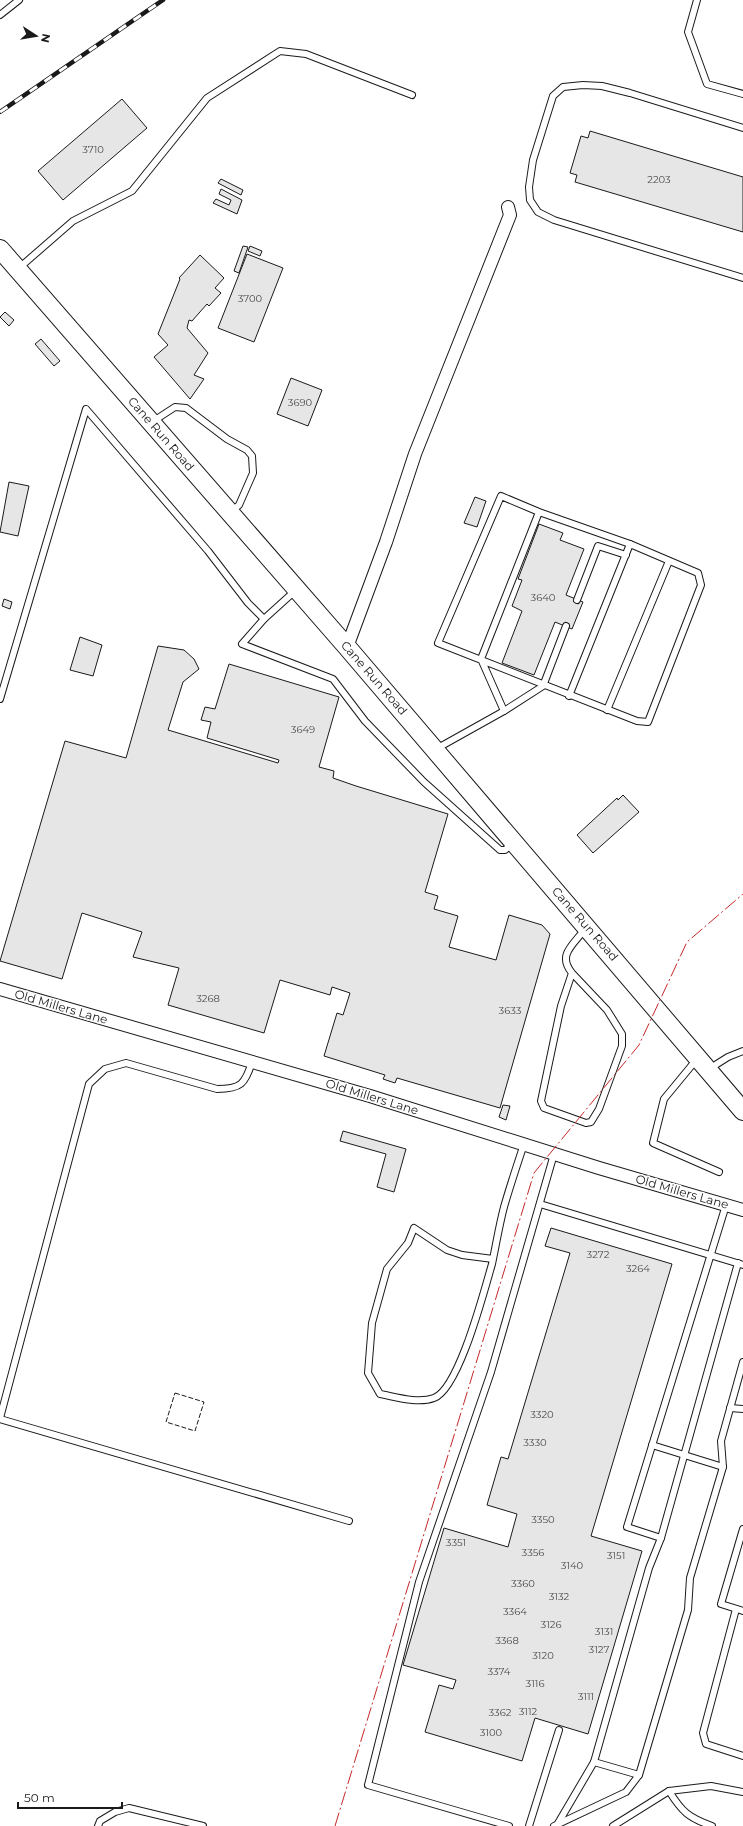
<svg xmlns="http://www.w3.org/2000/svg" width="743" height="1826" font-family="Montserrat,sans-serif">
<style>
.building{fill:#e6e6e6;stroke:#1a1a1a}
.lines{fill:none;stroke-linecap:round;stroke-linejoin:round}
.lane-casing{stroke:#1a1a1a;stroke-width:8}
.street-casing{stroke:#1a1a1a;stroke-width:14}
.secondary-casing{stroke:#1a1a1a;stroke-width:20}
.lane{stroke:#fff;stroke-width:6}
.street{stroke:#fff;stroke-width:12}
.secondary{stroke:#fff;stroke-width:18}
.rail-casing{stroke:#1a1a1a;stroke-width:4.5}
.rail{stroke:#fff;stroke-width:3;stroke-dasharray:9;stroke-linecap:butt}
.fence{stroke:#1a1a1a;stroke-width:1;stroke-dasharray:5 2;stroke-linecap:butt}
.power{stroke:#c62828;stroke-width:1;stroke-dasharray:14 3 2 3;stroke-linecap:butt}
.labels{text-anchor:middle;stroke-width:3;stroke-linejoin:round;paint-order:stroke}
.number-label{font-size:10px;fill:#4d4d4d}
.street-label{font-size:12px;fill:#1a1a1a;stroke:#fff}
</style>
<rect width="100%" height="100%" fill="#fff"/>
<g class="building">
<polygon points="122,99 147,128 63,200 38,171"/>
<polygon points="590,131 743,177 743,232 575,182 577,175 570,173 581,136 588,138"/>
<polygon points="221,179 243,190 241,195 218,183"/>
<polygon points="221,189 242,200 237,214 213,203 216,199 229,205 231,200 219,194"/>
<polygon points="243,246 248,247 239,273 234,271"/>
<polygon points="250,246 262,251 260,256 248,251"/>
<polygon points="247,254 283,268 254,342 218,328"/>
<polygon points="200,255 224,278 215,288 221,293 209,306 207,304 192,321 189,320 187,328 208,353 194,375 204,379 190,399 154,357 168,345 158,334 180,279 179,278"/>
<polygon points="5,312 14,320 9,326 0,317"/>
<polygon points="41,339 60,361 54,366 35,344"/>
<polygon points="291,378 322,390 308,426 277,414"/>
<polygon points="9,482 29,486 18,536 0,532"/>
<polygon points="475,497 486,501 477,527 464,523"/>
<polygon points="539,524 563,533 560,540 584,549 566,595 583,602 572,629 555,622 534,675 502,663 522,611 512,606 522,580 518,579"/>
<polygon points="4,599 12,602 10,609 2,606"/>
<polygon points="80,637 102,645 93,676 70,670"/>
<polygon points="158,646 184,650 194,659 199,669 183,682 168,730 278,763 279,760 207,738 211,722 201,720 205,707 215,709 229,664 339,697 319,767 334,771 333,778 356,786 448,814 425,892 438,896 434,909 458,916 449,947 496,960 509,915 542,925 550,934 500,1108 397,1078 395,1083 383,1079 385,1075 324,1056 337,1013 343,1015 350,993 332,987 330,995 280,980 264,1033 168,1005 179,968 133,957 142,932 82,913 62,979 0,961 65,741 126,758"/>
<polygon points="623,795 639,812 593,853 577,835 617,798 618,800"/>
<polygon points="503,1105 510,1106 506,1120 499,1117"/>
<polygon points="343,1131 406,1149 394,1192 377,1187 386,1154 340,1141"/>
<polygon points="551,1228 672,1264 591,1536 642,1551 588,1734 535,1718 522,1761 425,1732 439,1685 453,1689 456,1680 403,1665 444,1528 508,1547 517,1514 487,1505 501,1457 508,1459 570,1253 545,1246"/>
</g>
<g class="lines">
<g class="lane-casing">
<g id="lane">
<polyline points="697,0 688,32 707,84 743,94"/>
<polyline points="0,15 19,0"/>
<polyline points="743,128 630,93 602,86 583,85 563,87 553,96 533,160 529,187 530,200 538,212 554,220 743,278"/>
<polyline points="19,268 73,221 132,191 207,98 280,51 306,54 412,95"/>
<polyline points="152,422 175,407 186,408 227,439 247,450 252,456 253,473 239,505 231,512"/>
<polyline points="296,590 264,619 242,644 333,679 365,721 424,782 500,850 505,850 513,843"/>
<polyline points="577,600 598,546 626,555"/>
<polyline points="569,696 630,544"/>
<polyline points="0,699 86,409 208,551 248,603 264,619"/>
<polyline points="607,710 669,561"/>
<polyline points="504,711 481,659 539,512 630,544 698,573 701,585 648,722 637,721 438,643 501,496 539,512"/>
<polyline points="436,749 504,711 543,686 566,626"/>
<path d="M572,973L607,1010L622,1034V1046L599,1109L591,1122L586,1123L544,1108L541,1101L561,1006L572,973C557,955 573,945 585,929"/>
<polyline points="697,1059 664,1099 653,1143 719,1172"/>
<polyline points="709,1069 728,1057 743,1051"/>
<polyline points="540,1204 743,1265"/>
<path d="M493,1259L462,1255L447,1250L414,1228L408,1243L387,1269L372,1323L368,1373L380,1394C396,1397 418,1404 434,1398C459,1389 484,1291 492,1264C496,1245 499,1226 504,1207C510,1186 517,1165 524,1144"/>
<polyline points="730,1408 743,1409"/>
<path d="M0,1418L89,1084L105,1069L126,1063L217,1089C241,1089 245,1084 252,1062"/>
<polyline points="0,1419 349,1521"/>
<polyline points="652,1445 723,1467"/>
<polyline points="743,1529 721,1604 743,1611"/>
<polyline points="661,1538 738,1263"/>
<polyline points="736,1609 703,1733 706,1744 743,1756"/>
<polyline points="639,1775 594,1762 649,1568 661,1538 627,1527 726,1205"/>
<path d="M669,1791C682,1812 689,1818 712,1826"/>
<polyline points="557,1825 594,1762"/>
<polyline points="98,1826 100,1821 115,1812 129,1808 203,1826"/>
<polyline points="509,1826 368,1785 419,1582 491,1372 554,1154"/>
<polyline points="529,1826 559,1730"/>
<polyline points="554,1826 626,1792 639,1775 688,1610 690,1578 723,1467 721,1441 743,1362"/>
<polyline points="613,1826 669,1791 711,1786 743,1792"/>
</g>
</g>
<g class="street-casing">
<g id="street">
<polyline points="347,647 386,542 415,454 510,215 508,207"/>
<polyline points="0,989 370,1096 599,1168 743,1210"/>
</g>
</g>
<g class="secondary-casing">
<polyline id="secondary" points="0,249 347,647 743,1111"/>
</g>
<use href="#lane" class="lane"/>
<use href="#street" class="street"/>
<use href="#secondary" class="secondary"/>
<g class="rail-casing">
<polyline id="rail" points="0,112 163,0"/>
</g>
<use href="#rail" class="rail"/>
<polygon class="fence" points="175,1393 204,1402 195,1431 166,1422"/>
<polyline class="power" points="335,1826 534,1173 639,1045 687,942 743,894"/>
</g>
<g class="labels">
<g class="number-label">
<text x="93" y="153">3710</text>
<text x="659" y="183">2203</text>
<text x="250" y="302">3700</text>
<text x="300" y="406">3690</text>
<text x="543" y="601">3640</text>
<text x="303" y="733">3649</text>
<text x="208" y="1002">3268</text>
<text x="510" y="1014">3633</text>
<text x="598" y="1258">3272</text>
<text x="638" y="1272">3264</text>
<text x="542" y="1418">3320</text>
<text x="535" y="1446">3330</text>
<text x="543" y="1523">3350</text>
<text x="456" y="1546">3351</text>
<text x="533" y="1556">3356</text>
<text x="616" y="1559">3151</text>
<text x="572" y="1569">3140</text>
<text x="523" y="1587">3360</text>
<text x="559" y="1600">3132</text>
<text x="515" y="1615">3364</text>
<text x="551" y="1628">3126</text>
<text x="604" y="1635">3131</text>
<text x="507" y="1644">3368</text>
<text x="599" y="1653">3127</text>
<text x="543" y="1659">3120</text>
<text x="499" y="1675">3374</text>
<text x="535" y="1687">3116</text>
<text x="586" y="1700">3111</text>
<text x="528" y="1715">3112</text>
<text x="500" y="1716">3362</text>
<text x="491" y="1736">3100</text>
</g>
<g class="street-label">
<text transform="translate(161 434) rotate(49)" y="4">Cane Run Road</text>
<text transform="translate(374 678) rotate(49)" y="4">Cane Run Road</text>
<text transform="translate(585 924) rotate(49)" y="4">Cane Run Road</text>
<text transform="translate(61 1007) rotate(16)" y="4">Old Millers Lane</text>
<text transform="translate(372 1097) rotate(17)" y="4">Old Millers Lane</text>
<text transform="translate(682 1192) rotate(16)" y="4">Old Millers Lane</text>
</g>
</g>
<g transform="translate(36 36) rotate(102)" stroke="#ffffff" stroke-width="3" paint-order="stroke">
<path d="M0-3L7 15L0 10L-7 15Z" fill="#1a1a1a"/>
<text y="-6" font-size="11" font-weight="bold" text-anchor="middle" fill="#1a1a1a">N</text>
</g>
<path d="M18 1802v6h104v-6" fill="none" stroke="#1a1a1a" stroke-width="2"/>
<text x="24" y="1802" font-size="12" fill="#1a1a1a" stroke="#ffffff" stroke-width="3" paint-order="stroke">50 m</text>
</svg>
